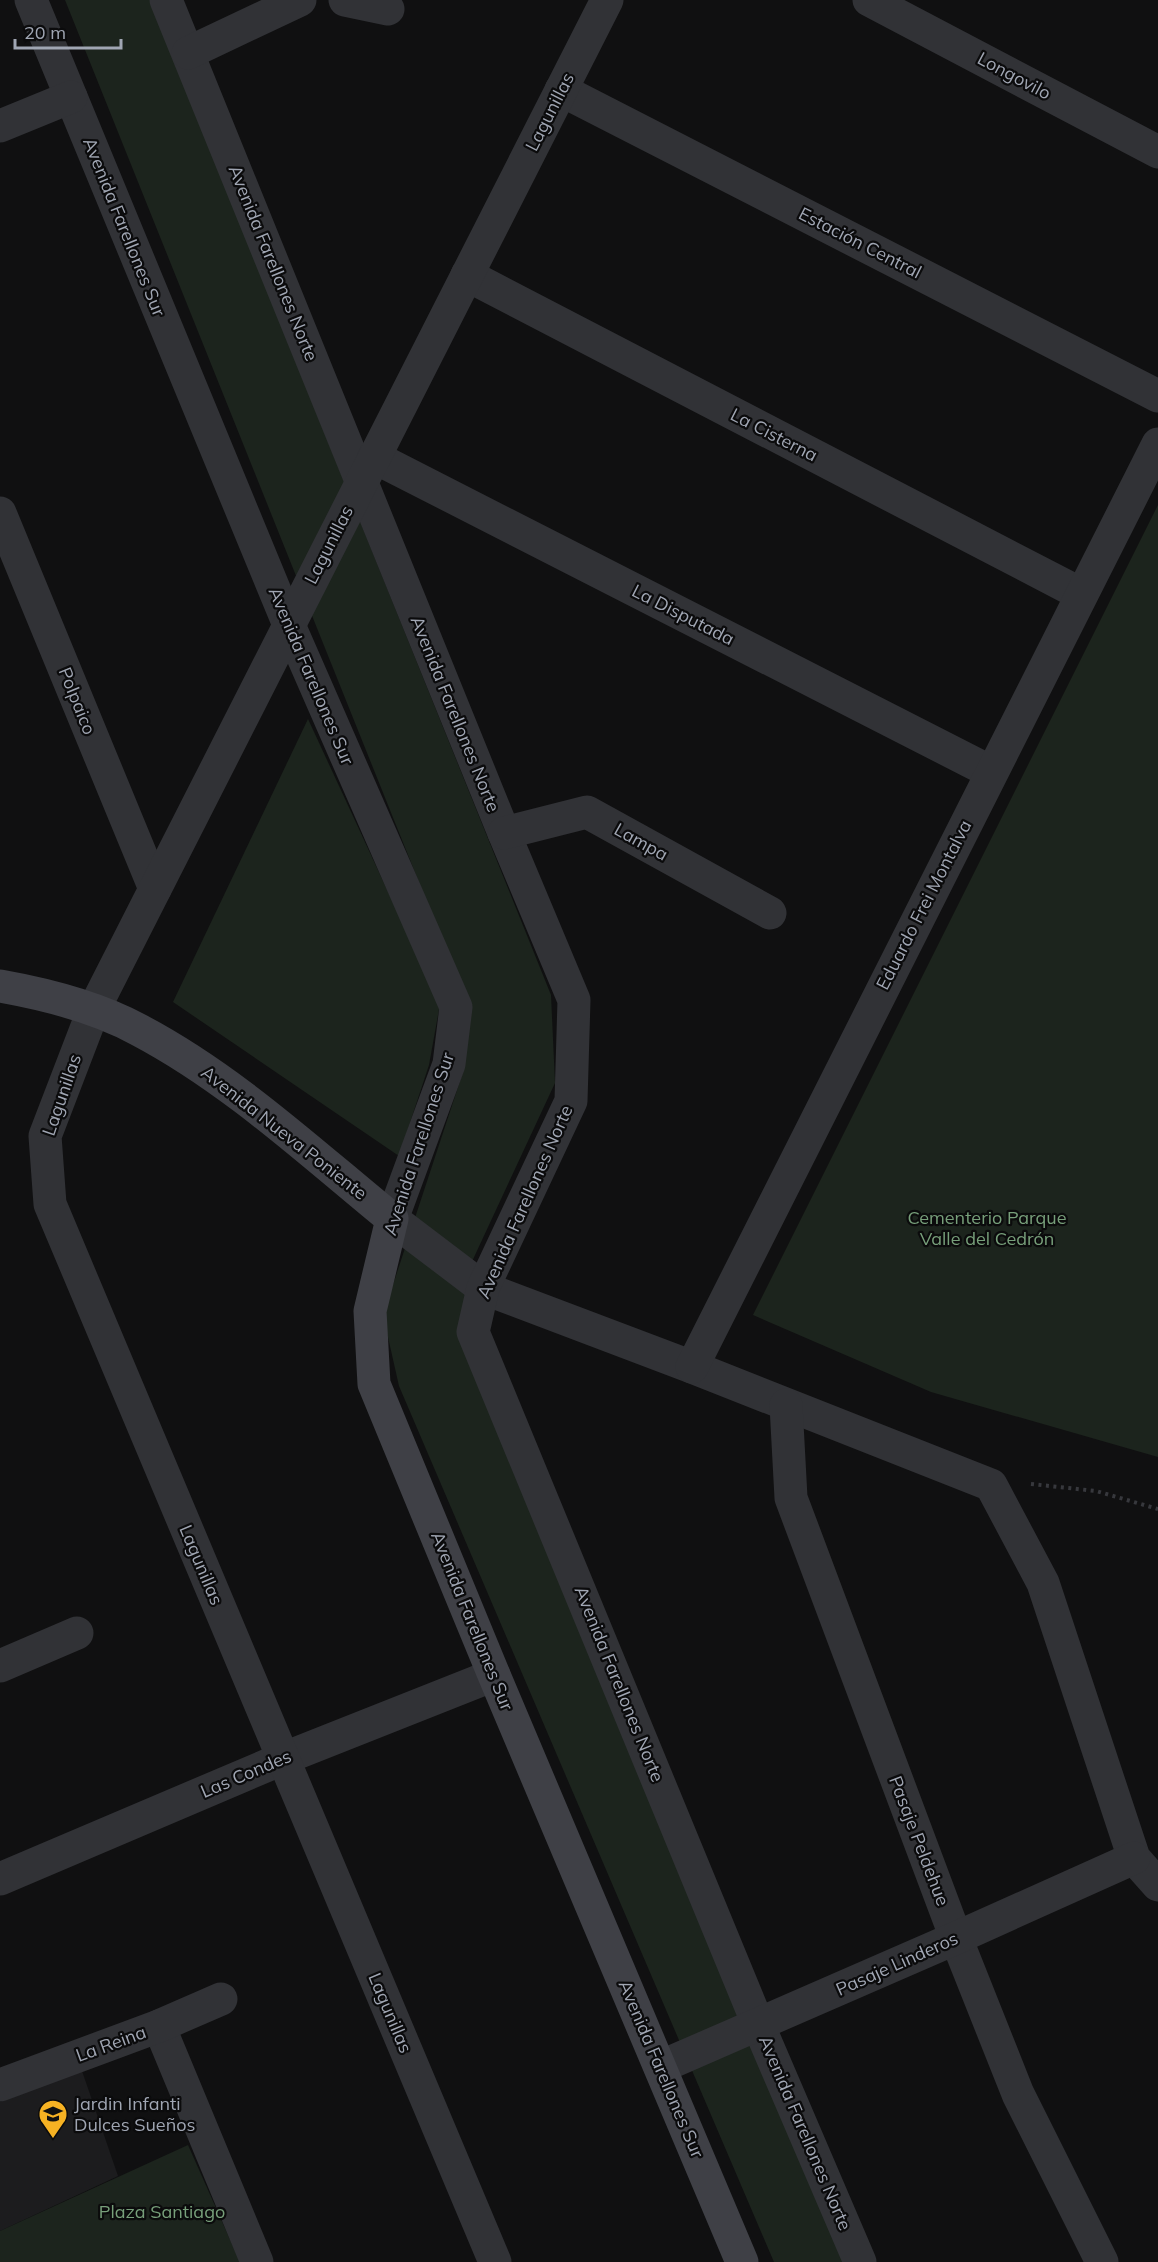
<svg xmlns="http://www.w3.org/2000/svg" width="1158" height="2262" font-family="Mulish,sans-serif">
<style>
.built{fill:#1c1c1e}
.green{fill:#1c241d}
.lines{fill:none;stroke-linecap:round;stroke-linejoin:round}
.path{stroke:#37383d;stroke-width:4;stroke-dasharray:3 4.5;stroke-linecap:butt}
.street{stroke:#313236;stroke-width:33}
.secondary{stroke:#3f4046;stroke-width:33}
.labels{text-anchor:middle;stroke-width:4.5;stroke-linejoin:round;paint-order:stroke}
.street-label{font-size:18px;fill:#a0a6b3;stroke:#0b0b0c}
.park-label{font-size:18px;fill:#779f7a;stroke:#0b0b0c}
.poi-label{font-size:18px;fill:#a0a6b3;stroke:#0b0b0c;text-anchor:start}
</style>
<rect width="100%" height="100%" fill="#101011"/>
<polygon class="built" points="81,2068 118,2176 0,2231 0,2102"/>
<g class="green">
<polygon points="65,0 150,0 551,995 555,1083 469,1268 464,1333 847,2262 774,2262 399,1386 383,1315 464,1069 467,1002"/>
<polygon points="1158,505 1158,1457 931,1392 753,1315"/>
<polygon points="308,719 440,1004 429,1065 399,1156 173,1002"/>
<polygon points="188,2145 240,2262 0,2262 0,2231"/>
</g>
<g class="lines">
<polyline class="path" points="1031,1484 1096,1491 1158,1509"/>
<g class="street">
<polyline points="31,0 289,625 456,1007 449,1064 392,1219 483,1288 692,1367 991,1485 1043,1583 1134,1858 1158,1885"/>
<polyline points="166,0 504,833 574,1000 571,1101 483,1288 473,1332 758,2024 860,2262"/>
<polyline points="345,0 388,9"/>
<polyline points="869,0 1158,152"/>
<polyline points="188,53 300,0"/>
<polyline points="561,90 1158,396"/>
<polyline points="0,126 71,97"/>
<polyline points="467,275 1081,594"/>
<polyline points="374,457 991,772"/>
<polyline points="0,513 155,889"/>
<polyline points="504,833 587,812 770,913"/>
<polyline points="692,1367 1158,444"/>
<polyline points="786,1405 791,1498 956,1938 1018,2094 1102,2262"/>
<polyline points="0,1666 77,1633"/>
<polyline points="0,1879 282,1759 494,1675"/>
<polyline points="159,2026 257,2262"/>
<polyline points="660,2067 956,1938 1134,1858"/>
<polyline points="0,2085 159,2026 221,1999"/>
<polyline points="495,2262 50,1204 45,1136 93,1011 607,0"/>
</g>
<path class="secondary" d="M0,986C45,994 99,1008 139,1030C232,1079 311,1153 392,1219L370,1311L374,1384L494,1675L742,2262"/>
</g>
<defs>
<g id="school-pin" transform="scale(1.5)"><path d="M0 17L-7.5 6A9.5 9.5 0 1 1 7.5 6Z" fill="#f6b223" stroke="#0b0b0c"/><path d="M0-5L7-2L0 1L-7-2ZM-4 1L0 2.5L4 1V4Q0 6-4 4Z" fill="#111"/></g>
</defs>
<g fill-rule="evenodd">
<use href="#school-pin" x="53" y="2114"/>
</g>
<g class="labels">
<g class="street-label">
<text transform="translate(1014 76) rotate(28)" y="6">Longovilo</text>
<text transform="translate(550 112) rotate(-63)" y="6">Lagunillas</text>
<text transform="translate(124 227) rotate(68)" y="6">Avenida Farellones Sur</text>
<text transform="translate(860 243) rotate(27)" y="6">Estación Central</text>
<text transform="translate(273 263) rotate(68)" y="6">Avenida Farellones Norte</text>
<text transform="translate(774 435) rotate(27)" y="6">La Cisterna</text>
<text transform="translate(329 545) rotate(-63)" y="6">Lagunillas</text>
<text transform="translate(683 615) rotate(27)" y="6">La Disputada</text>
<text transform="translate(311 676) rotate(67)" y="6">Avenida Farellones Sur</text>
<text transform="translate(77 701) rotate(68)" y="6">Polpaico</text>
<text transform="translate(455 714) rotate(68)" y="6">Avenida Farellones Norte</text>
<text transform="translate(641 842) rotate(29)" y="6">Lampa</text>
<text transform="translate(924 905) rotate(-63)" y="6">Eduardo Frei Montalva</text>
<text transform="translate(62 1095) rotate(-71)" y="6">Lagunillas</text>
<text transform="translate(284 1133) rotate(38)" y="6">Avenida Nueva Poniente</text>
<text transform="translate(419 1144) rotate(-72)" y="6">Avenida Farellones Sur</text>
<text transform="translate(525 1202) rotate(-66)" y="6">Avenida Farellones Norte</text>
<text transform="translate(201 1565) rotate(67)" y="6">Lagunillas</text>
<text transform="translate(472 1621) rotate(68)" y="6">Avenida Farellones Sur</text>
<text transform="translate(619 1684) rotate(68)" y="6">Avenida Farellones Norte</text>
<text transform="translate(246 1774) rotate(-23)" y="6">Las Condes</text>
<text transform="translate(919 1841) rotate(69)" y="6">Pasaje Peldehue</text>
<text transform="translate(897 1964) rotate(-24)" y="6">Pasaje Linderos</text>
<text transform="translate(390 2013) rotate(67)" y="6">Lagunillas</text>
<text transform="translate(111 2044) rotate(-20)" y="6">La Reina</text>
<text transform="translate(661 2069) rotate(67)" y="6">Avenida Farellones Sur</text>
<text transform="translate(805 2133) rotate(67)" y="6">Avenida Farellones Norte</text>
</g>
<g class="park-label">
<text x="987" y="1224">Cementerio Parque<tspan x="987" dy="21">Valle del Cedrón</tspan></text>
<text x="162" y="2218">Plaza Santiago</text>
</g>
<g class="poi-label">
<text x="74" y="2110">Jardin Infanti<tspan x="74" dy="21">Dulces Sueños</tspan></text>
</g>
</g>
<path d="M15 39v9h106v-9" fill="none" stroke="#a0a6b3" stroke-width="3"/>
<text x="24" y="39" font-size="18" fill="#a0a6b3" stroke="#0b0b0c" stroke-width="4.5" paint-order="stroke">20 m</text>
</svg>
